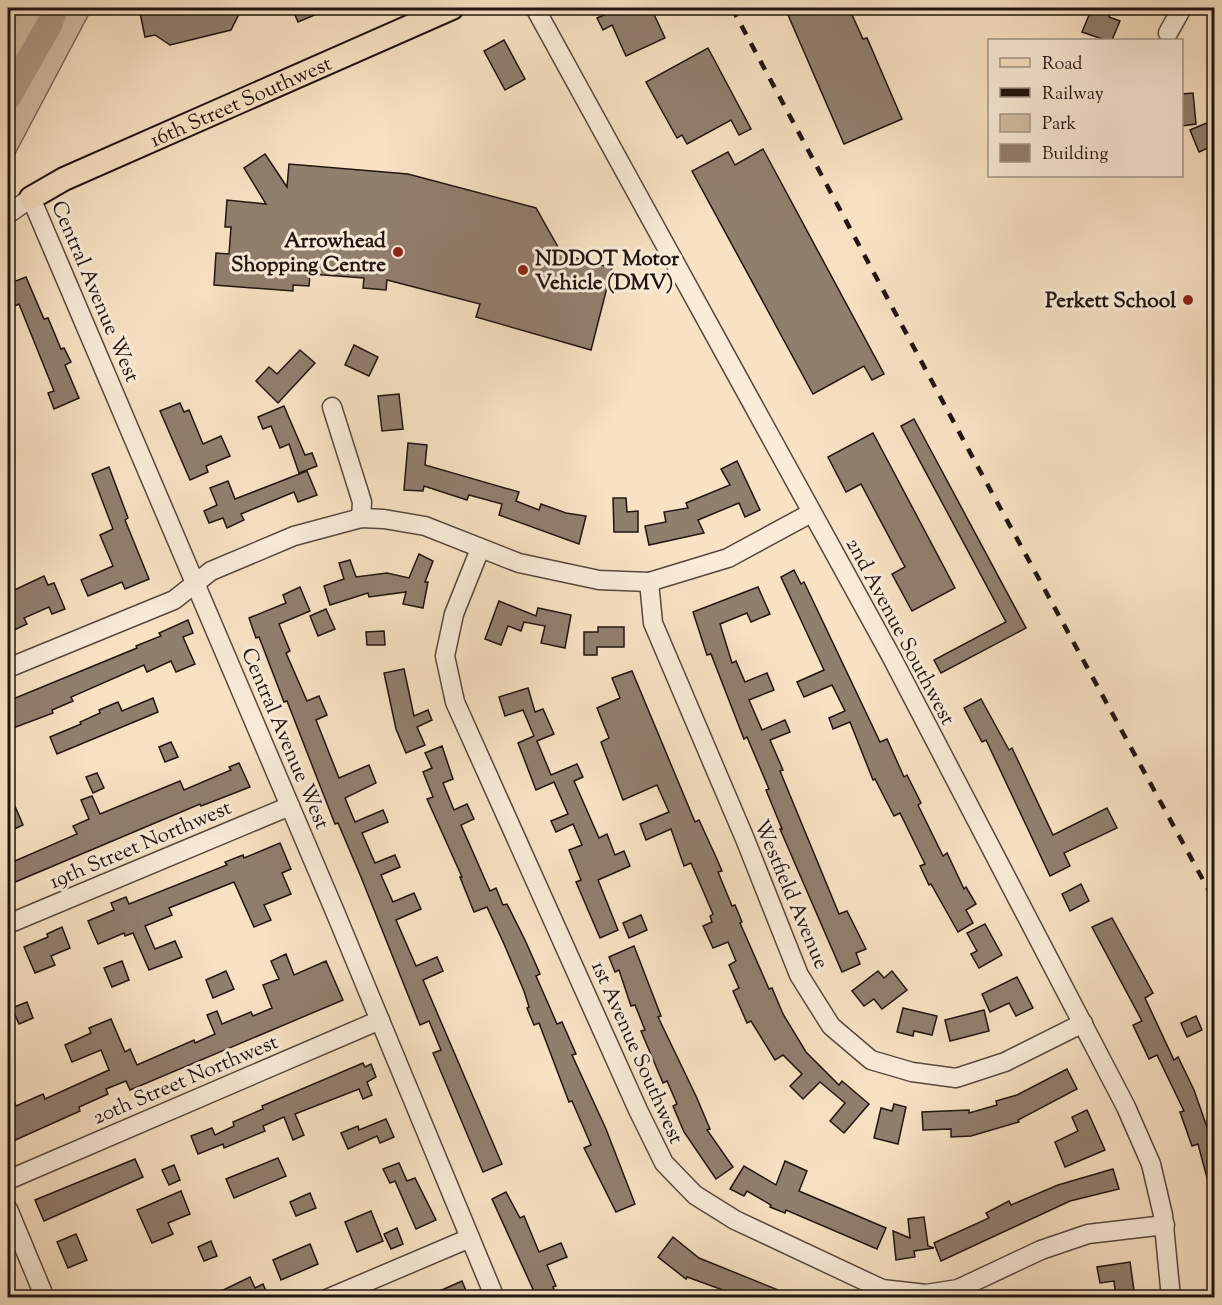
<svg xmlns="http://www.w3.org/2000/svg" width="1222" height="1305" font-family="'Sorts Mill Goudy',serif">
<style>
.green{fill:#d3bfa5;stroke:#7a6a5a;stroke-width:1.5}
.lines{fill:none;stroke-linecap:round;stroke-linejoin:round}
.river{stroke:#af9c87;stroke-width:26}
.building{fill:#917f6e;stroke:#211410;stroke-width:1.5}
.minor-casing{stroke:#57483d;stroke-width:21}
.major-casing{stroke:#211410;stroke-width:26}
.minor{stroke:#faecd9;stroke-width:18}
.major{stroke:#f8e2c4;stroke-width:22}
.rail{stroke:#211410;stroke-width:4.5;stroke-dasharray:10 10;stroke-linecap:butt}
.poi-dot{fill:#8f2418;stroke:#faecd9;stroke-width:2}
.labels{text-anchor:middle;stroke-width:6;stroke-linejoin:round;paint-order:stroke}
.street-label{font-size:21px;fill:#211410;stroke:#faecd9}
.poi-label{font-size:21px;font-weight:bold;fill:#211410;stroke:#faecd9;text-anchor:end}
</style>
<rect width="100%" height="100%" fill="#f8e2c4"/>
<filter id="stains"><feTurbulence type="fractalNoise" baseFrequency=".00333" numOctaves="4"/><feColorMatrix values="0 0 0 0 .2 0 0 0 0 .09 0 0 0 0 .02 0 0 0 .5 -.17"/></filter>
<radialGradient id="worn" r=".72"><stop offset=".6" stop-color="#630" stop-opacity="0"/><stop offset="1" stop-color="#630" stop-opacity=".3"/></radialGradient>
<polygon class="green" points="8,8 92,8 8,167"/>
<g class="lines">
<polyline class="river" points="8,97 49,25 55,8"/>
</g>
<g class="building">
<polygon points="139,8 237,8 239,14 231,30 170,45 155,35 145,37"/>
<polygon points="292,8 331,8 298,22"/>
<polygon points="601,8 651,8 665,38 626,56 612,25 603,30 597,18 604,15"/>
<polygon points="785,8 849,8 863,39 867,38 902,119 844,144"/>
<polygon points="1092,8 1112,8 1109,17 1120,21 1112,40 1105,40 1082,32"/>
<polygon points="504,40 525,79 505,90 484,51"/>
<polygon points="708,48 751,129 739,135 731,120 687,144 682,135 677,138 646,82"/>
<polygon points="1193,93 1196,124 1182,126 1182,94"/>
<polygon points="1209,122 1215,137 1215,145 1199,152 1190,130"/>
<polygon points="763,149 884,374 872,380 864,366 813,394 692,171 728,152 735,165"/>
<polygon points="265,154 287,187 289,164 408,174 536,208 562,254 612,268 591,350 476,317 480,304 387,280 386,290 363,288 364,278 310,274 309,286 293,285 293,291 214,285 216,253 229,254 231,227 225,227 227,200 266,204 244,168"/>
<polygon points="26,277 44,319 48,318 61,349 64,348 71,362 65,365 79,398 54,409 48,393 54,391 19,304 8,309 8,284"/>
<polygon points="354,345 378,357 369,376 345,365"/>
<polygon points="300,350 315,363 278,403 256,381 269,367 277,374"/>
<polygon points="399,394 403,429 382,431 378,396"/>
<polygon points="180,403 184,412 189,410 203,444 221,436 230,456 206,466 208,472 190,480 160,411"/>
<polygon points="284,406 305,455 312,453 317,466 299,473 289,444 280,448 271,426 263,429 258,417"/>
<polygon points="914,419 1026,628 941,673 934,660 1006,622 901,426"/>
<polygon points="873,433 955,588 912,611 892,574 905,567 861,484 846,492 828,457"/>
<polygon points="408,443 427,445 425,465 519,492 516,501 539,510 541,504 566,513 586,516 579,544 499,515 502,504 469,495 467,500 424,486 423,491 404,490"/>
<polygon points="737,461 760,510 745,517 739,503 698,520 704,533 649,545 645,526 666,522 664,512 688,508 686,503 730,485 721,469"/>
<polygon points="109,467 128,518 125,520 149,579 125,589 122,582 88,596 81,580 113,566 100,535 113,529 92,474"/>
<polygon points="307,471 317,495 298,502 294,492 241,514 244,520 227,528 223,518 209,523 204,511 217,505 210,488 228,481 235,499"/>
<polygon points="613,498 626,498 627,512 638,511 638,532 614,532"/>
<polygon points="419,554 433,561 425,582 428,582 423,608 403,604 406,592 369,597 368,593 330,605 324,586 344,579 339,563 350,560 356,577 387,573 409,578"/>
<polygon points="794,570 801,584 804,582 880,742 887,739 904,777 907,775 921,803 918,805 943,856 947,853 964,889 966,887 976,904 966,910 973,923 958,932 931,884 929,885 920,866 925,864 900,813 894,816 875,779 873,780 850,722 833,729 829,718 845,711 832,685 804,697 797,682 824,670 781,577"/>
<polygon points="44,576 48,585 54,583 65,609 52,614 49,607 24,618 27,624 8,633 8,593"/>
<polygon points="300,587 310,611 279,624 290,651 286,653 307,701 319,696 327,715 316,720 339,778 369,765 376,783 345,798 355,822 383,810 388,822 362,833 375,863 395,855 400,867 381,875 393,902 414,893 421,909 396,920 416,966 437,957 443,971 423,980 502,1164 483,1172 433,1053 441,1050 429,1021 420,1025 361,877 338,823 335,824 287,701 284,702 259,637 256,638 249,618 286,603 283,595"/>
<polygon points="758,587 770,614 751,622 747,613 720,624 732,663 736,661 745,682 767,673 774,690 749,700 762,730 785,720 790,732 770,740 783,770 780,771 839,914 847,911 866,949 856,953 860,964 842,972 780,829 782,829 766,790 769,789 747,737 744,739 711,654 707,655 693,612"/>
<polygon points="499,601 536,616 538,608 571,615 565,648 541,643 545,626 524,622 521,631 508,626 501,645 485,639"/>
<polygon points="326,609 335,629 318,636 310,616"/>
<polygon points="188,620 193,633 183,637 195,664 176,672 171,661 147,672 144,665 71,697 73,701 52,710 53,713 8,730 8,701 137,648 136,646 161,636 159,633"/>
<polygon points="598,627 624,627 624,647 597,647 597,655 584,655 584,632 598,632"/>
<polygon points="384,631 385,645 367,645 366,632"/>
<polygon points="404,669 414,716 428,710 432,720 417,727 425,745 406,753 396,729 384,673"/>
<polygon points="632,671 695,822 699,820 716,857 722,871 718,872 732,906 735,905 742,922 740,923 769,989 772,988 783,1014 806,1052 839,1085 842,1081 869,1104 844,1133 830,1121 845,1103 820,1082 803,1099 790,1086 802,1074 783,1055 775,1060 751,1021 747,1023 733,991 739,988 729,965 736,961 728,942 713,948 703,926 712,922 710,916 713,914 691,863 684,866 671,829 646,840 640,824 669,812 657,785 623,800 601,742 609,738 597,708 620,698 612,678"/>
<polygon points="528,688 535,712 543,709 554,734 537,741 551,775 577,764 583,777 574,781 599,838 607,834 615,855 624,851 630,866 598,880 618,930 600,938 576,882 581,880 569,850 582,845 573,824 556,832 551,821 568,814 554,782 536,790 518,743 534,736 523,710 505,716 499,697"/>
<polygon points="153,698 158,712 57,754 50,737 81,724 80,722 100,713 99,710 118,702 122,711"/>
<polygon points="981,699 1009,750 1012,748 1053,835 1107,808 1117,828 1064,853 1070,866 1050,876 986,740 982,742 964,708"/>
<polygon points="171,742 178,757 165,762 159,747"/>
<polygon points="442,746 453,779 443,783 454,810 467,804 474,819 461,825 490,891 496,888 503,905 507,904 525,940 540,974 536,976 557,1024 562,1022 576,1054 572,1055 606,1129 635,1204 616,1212 584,1148 591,1145 572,1101 569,1102 539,1023 534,1025 527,1008 529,1007 524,991 504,944 487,907 474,912 460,877 462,877 427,799 433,797 423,772 432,768 425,753"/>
<polygon points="239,763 250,787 201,806 200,804 8,885 8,864 77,834 73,826 89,819 81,800 92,796 100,814 180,781 184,790 231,770 229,767"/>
<polygon points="97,773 104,788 93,793 86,777"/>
<polygon points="8,790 23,825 8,832"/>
<polygon points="280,843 291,869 282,873 291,894 264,905 271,920 254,927 234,882 169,908 172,915 145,926 155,949 175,941 182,957 149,970 133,933 125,936 124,933 98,944 88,921 114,910 111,903 126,897 129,904 227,865 225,862 243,855 244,858"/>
<polygon points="1081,884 1089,901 1070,911 1062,894"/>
<polygon points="641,915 647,930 629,938 623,923"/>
<polygon points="1112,918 1153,993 1145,998 1174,1060 1178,1057 1194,1090 1215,1150 1215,1193 1211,1193 1198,1144 1192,1146 1180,1112 1184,1111 1157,1055 1149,1059 1133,1025 1142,1021 1092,927"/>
<polygon points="985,924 1002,955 979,968 971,954 977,951 967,933"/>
<polygon points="62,927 70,948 51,956 55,965 35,973 24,947 48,937 47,934"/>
<polygon points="634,946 661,1016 658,1017 696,1096 710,1129 707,1130 733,1167 716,1179 684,1132 673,1106 677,1104 667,1081 663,1083 641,1031 645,1030 635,1005 631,1006 619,970 615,972 609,957"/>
<polygon points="286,954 294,975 326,961 343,1000 130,1090 126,1081 106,1089 108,1094 79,1107 80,1111 11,1142 8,1134 8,1085 16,1106 43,1094 45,1099 109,1070 101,1050 72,1062 65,1045 91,1033 89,1028 111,1019 125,1052 130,1049 137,1065 194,1040 195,1043 215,1034 207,1015 217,1011 222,1024 251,1012 253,1016 272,1008 263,985 279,979 271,961"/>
<polygon points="122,961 129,980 112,987 104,968"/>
<polygon points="226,971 234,989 213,998 206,980"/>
<polygon points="878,971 884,978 892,971 907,990 882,1009 874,999 864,1006 852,991"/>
<polygon points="1017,977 1033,1008 1016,1016 1009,1003 990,1012 982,994"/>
<polygon points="27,1002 33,1018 19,1024 12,1008"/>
<polygon points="903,1008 937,1016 932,1035 914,1031 913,1036 897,1032"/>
<polygon points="984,1010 989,1031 950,1041 945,1020"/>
<polygon points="1196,1016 1202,1030 1187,1037 1181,1023"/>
<polygon points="363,1063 365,1067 371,1064 376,1077 367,1082 372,1095 363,1099 359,1089 295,1114 304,1135 293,1140 284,1117 263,1126 265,1131 224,1148 223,1144 198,1154 191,1136 212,1128 215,1135 234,1126 233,1122 263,1109 262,1106"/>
<polygon points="1067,1069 1077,1089 1018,1120 1019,1122 971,1136 951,1137 951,1129 923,1130 922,1112 969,1110 969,1113 997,1105 996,1101 1017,1095"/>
<polygon points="894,1104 906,1107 898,1144 874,1138 881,1108 892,1111"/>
<polygon points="1087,1110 1105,1150 1065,1167 1055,1142 1078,1131 1072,1117"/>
<polygon points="386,1119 394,1137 380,1143 377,1136 348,1149 341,1133 358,1126 359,1130"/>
<polygon points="278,1158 286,1176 234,1198 226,1179"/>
<polygon points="135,1159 143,1177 44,1221 35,1200"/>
<polygon points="785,1161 807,1171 799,1191 886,1228 877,1249 786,1210 785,1213 770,1207 771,1205 747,1191 744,1196 730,1189 744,1166 776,1185"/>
<polygon points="399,1163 407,1181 415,1178 436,1220 416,1229 395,1181 390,1183 383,1169"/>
<polygon points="174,1165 180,1180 169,1185 162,1170"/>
<polygon points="1113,1169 1119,1189 1070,1201 941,1261 934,1243 989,1218 986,1213 1009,1201 1011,1205 1058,1185"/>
<polygon points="181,1191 190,1214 168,1223 173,1234 152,1243 137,1210"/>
<polygon points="506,1192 520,1218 524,1216 539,1252 561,1243 567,1257 547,1265 556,1286 553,1287 557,1298 537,1298 492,1199"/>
<polygon points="310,1193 316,1208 296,1216 290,1202"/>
<polygon points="371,1211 383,1241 357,1252 345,1222"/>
<polygon points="924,1217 928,1246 934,1248 914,1251 915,1257 896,1260 893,1231 910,1238 908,1219"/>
<polygon points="397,1228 403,1244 391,1249 384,1234"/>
<polygon points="76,1234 87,1260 68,1268 57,1242"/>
<polygon points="673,1237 699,1258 798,1298 745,1298 687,1277 686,1279 658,1257"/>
<polygon points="211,1241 217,1256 204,1261 198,1247"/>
<polygon points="310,1244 318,1264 281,1280 273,1260"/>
<polygon points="1130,1262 1135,1298 1116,1298 1114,1281 1100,1283 1097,1267"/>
<polygon points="250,1277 255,1288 263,1284 269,1298 207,1298"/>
<polygon points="462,1281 469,1298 423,1297 444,1289"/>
</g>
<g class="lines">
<g class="minor-casing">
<g id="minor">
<polyline points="535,8 891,656 1126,1107 1151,1164 1163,1215 1171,1298"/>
<polyline points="1168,33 1182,8"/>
<polyline points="8,214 31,198 333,907 495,1298"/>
<polyline points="332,407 362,502 361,518"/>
<polyline points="480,549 454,614 445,656 455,702 638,1110 664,1163 695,1195 735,1220 882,1289 926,1294 958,1289 1041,1250 1088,1234 1165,1225"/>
<polyline points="649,582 653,623 745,839 799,975 831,1026 871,1060 912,1072 956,1078 1005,1062 1083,1023"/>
<polyline points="8,668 174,600 211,571 294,536 361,518 384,519 425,526 519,563 599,580 649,582 728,558 811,513"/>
<polyline points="8,924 290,806"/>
<polyline points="8,1180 380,1020"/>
<polyline points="8,1209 45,1298"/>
<polyline points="329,1298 470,1238"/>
</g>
</g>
<g class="major-casing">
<g id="major">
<path id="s1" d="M31,198L64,179L452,8"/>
</g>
</g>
<use href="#minor" class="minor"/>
<use href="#major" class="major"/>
<polyline class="rail" points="732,8 973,458 1214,900"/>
</g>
<g class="poi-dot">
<circle cx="398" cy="252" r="6"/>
<circle cx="523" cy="270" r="6"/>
<circle cx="1188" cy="300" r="6"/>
</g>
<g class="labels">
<g class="street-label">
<text dy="7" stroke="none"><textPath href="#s1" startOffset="231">16th Street Southwest</textPath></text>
<text transform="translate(96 291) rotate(67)" y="7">Central Avenue West</text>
<text transform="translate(901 631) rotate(62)" y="7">2nd Avenue Southwest</text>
<text transform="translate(286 738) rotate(67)" y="7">Central Avenue West</text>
<text transform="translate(140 844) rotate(-23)" y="7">19th Street Northwest</text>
<text transform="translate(792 894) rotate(67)" y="7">Westfield Avenue</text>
<text transform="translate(638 1052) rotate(66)" y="7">1st Avenue Southwest</text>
<text transform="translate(185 1079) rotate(-23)" y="7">20th Street Northwest</text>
</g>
<g class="poi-label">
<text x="386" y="247">Arrowhead<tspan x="386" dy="24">Shopping Centre</tspan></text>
<text x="535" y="265" text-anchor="start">NDDOT Motor<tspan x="535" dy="24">Vehicle (DMV)</tspan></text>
<text x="1176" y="307">Perkett School</text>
</g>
</g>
<rect width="1222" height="1305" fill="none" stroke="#f8e2c4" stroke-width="30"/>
<rect x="9" y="9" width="1204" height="1287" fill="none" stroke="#211410" stroke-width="3"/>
<rect x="15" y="15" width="1192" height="1275" fill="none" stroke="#211410" stroke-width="1.5"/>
<rect x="988" y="39" width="195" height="138" fill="#faecd9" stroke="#a39689" stroke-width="1.5"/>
<rect x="1000" y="58" width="30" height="9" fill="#f8e2c4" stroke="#a39689" stroke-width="1.5"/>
<text x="1042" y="69" font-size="18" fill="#211410">Road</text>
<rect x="1000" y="88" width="30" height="9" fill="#211410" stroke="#a39689" stroke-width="1.5"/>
<text x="1042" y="99" font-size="18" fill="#211410">Railway</text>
<rect x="1000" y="114" width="30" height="18" fill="#d3bfa5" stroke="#a39689" stroke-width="1.5"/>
<text x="1042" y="129" font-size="18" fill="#211410">Park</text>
<rect x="1000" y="144" width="30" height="18" fill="#917f6e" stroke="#a39689" stroke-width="1.5"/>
<text x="1042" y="159" font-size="18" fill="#211410">Building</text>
<rect width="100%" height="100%" filter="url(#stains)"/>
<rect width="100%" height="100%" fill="url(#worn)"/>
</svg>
